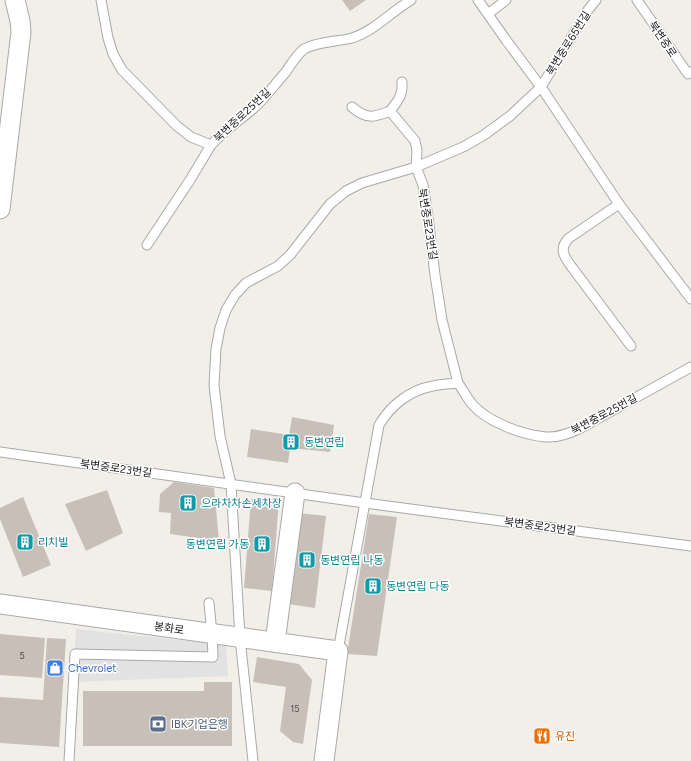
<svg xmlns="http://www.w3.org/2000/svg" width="691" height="761" font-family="Figtree,'Noto Sans KR',sans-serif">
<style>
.parking{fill:#e2e2e2}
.building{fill:#c7bfb8}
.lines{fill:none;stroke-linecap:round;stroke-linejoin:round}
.lane-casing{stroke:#a9a9a9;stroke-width:11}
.street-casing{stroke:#a9a9a9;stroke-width:21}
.lane{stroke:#fff;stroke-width:9}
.street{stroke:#fff;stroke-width:19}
.labels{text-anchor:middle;stroke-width:3;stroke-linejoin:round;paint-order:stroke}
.number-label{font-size:9px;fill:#4b4948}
.street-label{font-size:11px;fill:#222;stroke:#fff}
.culture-label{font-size:11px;fill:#0d838f;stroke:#fff;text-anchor:start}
.shop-label{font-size:11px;fill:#366cbe;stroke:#fff;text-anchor:start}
.service-label{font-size:11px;fill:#4e5e75;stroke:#fff;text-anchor:start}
.food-label{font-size:11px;fill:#c56008;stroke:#fff;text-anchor:start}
</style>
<rect width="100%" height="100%" fill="#f2efe9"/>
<polygon class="parking" points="76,629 226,645 228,676 73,682"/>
<g class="building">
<polygon points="342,0 366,0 350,11"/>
<polygon points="292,417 334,425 330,452 290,448 288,463 247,457 251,429 289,435"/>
<polygon points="174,482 214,488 219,541 170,534 171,513 159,512 160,494"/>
<polygon points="107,490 123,533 86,551 65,504"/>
<polygon points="23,497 51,565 23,577 0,519 0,508"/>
<polygon points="251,499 279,500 272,591 244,588"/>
<polygon points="299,513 326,516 315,608 288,604"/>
<polygon points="369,514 397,517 377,656 347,654"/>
<polygon points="0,634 45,638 42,678 0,675"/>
<polygon points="47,638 66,639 59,747 0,743 0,697 43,700"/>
<polygon points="257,657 299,664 312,680 303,744 293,742 280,731 286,687 253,682"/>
<polygon points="204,682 232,682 232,746 83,746 83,691 204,691"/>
</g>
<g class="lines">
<g class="lane-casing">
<g id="lane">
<path d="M101,0L108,38L113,54L122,70L177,126L191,137L211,145C224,131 240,120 255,107C266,97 275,84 285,73C290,66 297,54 304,49C319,41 336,42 352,38C374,31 391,12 411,0"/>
<polyline points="478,0 506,40 541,87 619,204 691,299"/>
<polyline points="637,0 688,74 691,72"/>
<polyline points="488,14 506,0"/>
<path d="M390,111C398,101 403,95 402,82"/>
<path d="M619,204L569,238C557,250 566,259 574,270L631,346"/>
<polyline points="147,245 190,180 211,145"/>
<path d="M458,383C463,390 467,398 472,404C487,422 523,435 546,437C558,438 570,433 581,428L691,367"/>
<polyline points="0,452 365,503 691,546"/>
<path d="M338,651L379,425C391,405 410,390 433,386C441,384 450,384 458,383L442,320L435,275L428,217L423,185L416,167L417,150L415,141L390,111C373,118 366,119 352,107"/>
<polyline points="69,761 75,654 213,657 212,634 209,603"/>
<polyline points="253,761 240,638 231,484 220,436 214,385 216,349 220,328 226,310 235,295 246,283 278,266 290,255 330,204 346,191 362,183 416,167 463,147 484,135 510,116 541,87 588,10 596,0"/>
</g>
</g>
<g class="street-casing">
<g id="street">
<polyline points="0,209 21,32 20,21 15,0"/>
<polyline points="0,604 338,651 324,761"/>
<polyline points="275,642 295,493"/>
</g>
</g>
<use href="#lane" class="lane"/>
<use href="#street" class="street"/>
</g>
<defs>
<g id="building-square" transform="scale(0.9)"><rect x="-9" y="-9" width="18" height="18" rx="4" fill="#0f9aa8" stroke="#fff"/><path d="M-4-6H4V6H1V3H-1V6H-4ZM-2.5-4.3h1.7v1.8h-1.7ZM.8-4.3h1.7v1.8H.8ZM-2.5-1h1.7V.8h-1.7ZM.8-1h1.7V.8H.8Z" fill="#fff"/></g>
<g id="shop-square" transform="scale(0.9)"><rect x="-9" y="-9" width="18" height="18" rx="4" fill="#3f7fe0" stroke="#fff"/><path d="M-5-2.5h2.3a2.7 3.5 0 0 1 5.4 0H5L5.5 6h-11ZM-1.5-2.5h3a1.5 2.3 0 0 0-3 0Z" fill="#fff"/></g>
<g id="bank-square" transform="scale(0.9)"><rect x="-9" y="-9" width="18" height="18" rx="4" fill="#5c6f8a" stroke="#fff"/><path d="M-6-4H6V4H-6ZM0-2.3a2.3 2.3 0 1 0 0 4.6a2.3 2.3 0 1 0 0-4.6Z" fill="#fff"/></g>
<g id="restaurant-square" transform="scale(0.9)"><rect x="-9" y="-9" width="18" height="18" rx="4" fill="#e8710a" stroke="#fff"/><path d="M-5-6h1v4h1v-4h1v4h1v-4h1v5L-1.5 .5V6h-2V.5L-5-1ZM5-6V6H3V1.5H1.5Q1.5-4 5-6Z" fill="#fff"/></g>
</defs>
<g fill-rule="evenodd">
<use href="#building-square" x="291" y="442"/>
<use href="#building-square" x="188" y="503"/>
<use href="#building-square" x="25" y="542"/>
<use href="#building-square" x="262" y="544"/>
<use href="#building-square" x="307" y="560"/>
<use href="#building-square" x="373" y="586"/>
<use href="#shop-square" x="55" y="668"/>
<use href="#bank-square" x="158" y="724"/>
<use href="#restaurant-square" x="542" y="736"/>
</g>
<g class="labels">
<g class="number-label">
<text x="22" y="659">5</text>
<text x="295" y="712">15</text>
</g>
<g class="street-label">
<text transform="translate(663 39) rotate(56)" y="4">북변중로</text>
<text transform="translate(568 43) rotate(-58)" y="4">북변중로65번길</text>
<text transform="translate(242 115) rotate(-43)" y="4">북변중로25번길</text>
<text transform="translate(428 224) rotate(81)" y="4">북변중로23번길</text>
<text transform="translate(604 414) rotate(-28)" y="4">북변중로25번길</text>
<text transform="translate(116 468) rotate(8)" y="4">북변중로23번길</text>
<text transform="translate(540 526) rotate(8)" y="4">북변중로23번길</text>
<text transform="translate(169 628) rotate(8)" y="4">봉화로</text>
</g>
<g class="culture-label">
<text x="304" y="446">동변연립</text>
<text x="201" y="507">으라차차손세차장</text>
<text x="38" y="546">리치빌</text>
<text x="249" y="548" text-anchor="end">동변연립 가동</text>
<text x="320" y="564">동변연립 나동</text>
<text x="386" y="590">동변연립 다동</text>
</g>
<g class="shop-label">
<text x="68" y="672">Chevrolet</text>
</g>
<g class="service-label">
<text x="171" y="728">IBK기업은행</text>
</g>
<g class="food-label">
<text x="555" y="740">유진</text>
</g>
</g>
</svg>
